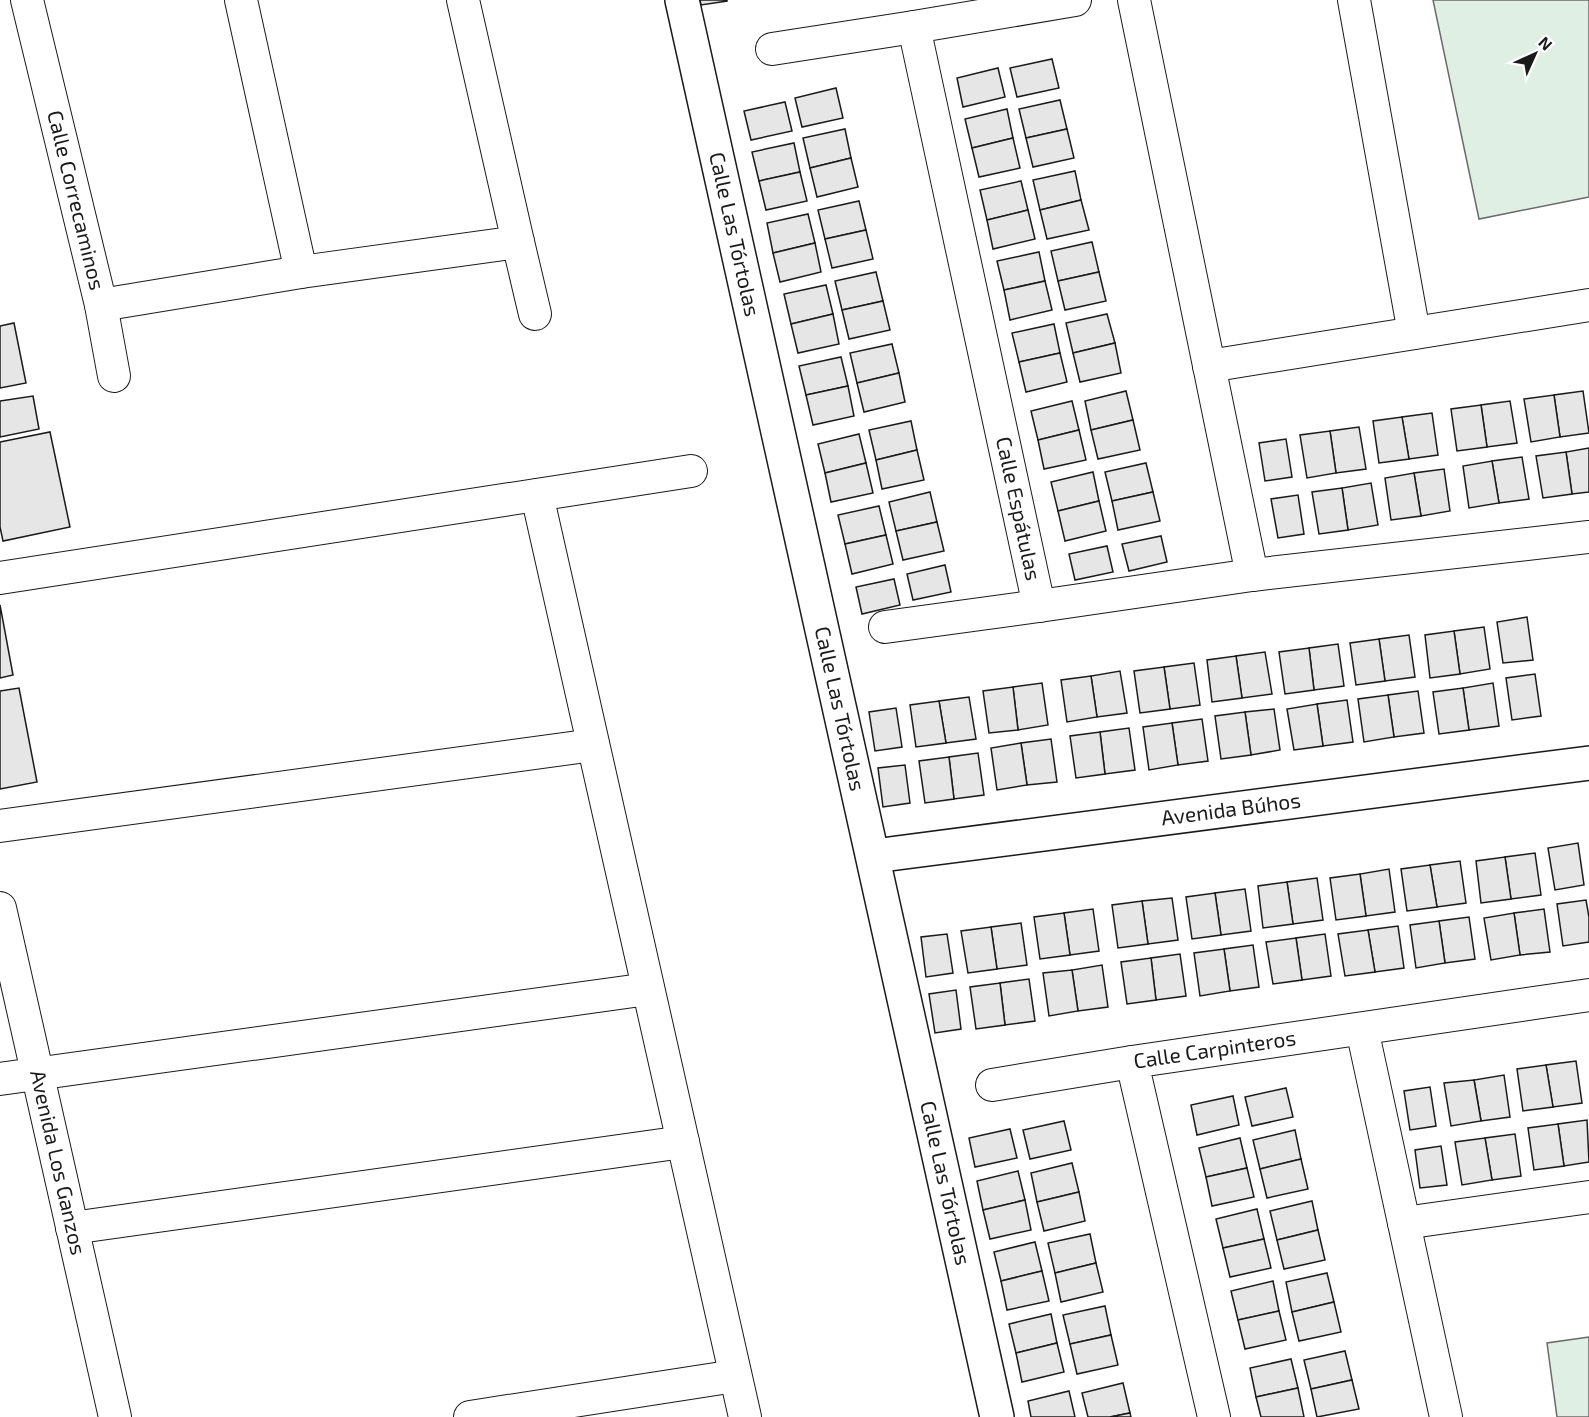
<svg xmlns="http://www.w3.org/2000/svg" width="1589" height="1417" font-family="'Exo 2',sans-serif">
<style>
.green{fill:#e0efe3;stroke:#6a6a6a;stroke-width:1.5}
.building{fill:#e6e6e6;stroke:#1a1a1a;stroke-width:1.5}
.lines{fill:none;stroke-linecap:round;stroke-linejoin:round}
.street-casing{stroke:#1a1a1a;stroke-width:34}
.secondary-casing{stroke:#1a1a1a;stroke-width:36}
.street{stroke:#fff;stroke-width:32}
.secondary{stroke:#fff;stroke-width:33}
.labels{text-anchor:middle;stroke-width:4.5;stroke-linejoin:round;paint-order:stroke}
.street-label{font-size:21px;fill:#1a1a1a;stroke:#fff}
</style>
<rect width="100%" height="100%" fill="#fff"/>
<g class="green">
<polygon points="1433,0 1589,0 1589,197 1479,219"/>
<polygon points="1589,1337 1589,1417 1557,1417 1547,1343"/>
</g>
<g class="building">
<polygon points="700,0 727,0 727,1 701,5"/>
<polygon points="1052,59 1059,88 1017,97 1010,68"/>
<polygon points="998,68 1005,97 963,107 957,78"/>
<polygon points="836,88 843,118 802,127 795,98"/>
<polygon points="1060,100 1067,129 1026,138 1019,109"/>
<polygon points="785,102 792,131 751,140 744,111"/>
<polygon points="1007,109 1013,138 972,148 965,119"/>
<polygon points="845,129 851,158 810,168 803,138"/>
<polygon points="1067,129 1074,158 1033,167 1026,138"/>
<polygon points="1013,138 1020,168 979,177 972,148"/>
<polygon points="794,143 800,172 759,181 752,152"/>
<polygon points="851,158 858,187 817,197 810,168"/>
<polygon points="1075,171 1081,200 1040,210 1033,180"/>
<polygon points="800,172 807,201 766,210 759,181"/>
<polygon points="1021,181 1028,210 987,220 980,190"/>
<polygon points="1081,200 1089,230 1047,239 1040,210"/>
<polygon points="859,201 866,230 825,239 818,210"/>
<polygon points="1028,210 1035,239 993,249 987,220"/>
<polygon points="808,214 815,243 773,253 767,223"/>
<polygon points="866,230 873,259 832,268 825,239"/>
<polygon points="1092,242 1099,272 1058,281 1051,251"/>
<polygon points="815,243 821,272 780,282 773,253"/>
<polygon points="1039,252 1045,281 1004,290 997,261"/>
<polygon points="876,272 883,301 842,310 835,281"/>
<polygon points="1099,272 1106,301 1065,310 1058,281"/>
<polygon points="1045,281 1052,310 1010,320 1004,290"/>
<polygon points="826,285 833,314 791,324 784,294"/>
<polygon points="883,301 890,330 849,339 842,310"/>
<polygon points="833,314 839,344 798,353 791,324"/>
<polygon points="1107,314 1115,343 1073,353 1066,323"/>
<polygon points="14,323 26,383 0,388 0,326"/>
<polygon points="1054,324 1060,353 1019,362 1012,333"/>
<polygon points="1115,343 1121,373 1080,382 1073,353"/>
<polygon points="892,344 899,373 857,383 850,353"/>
<polygon points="1060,353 1067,382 1026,392 1019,362"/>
<polygon points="841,357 848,386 806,395 799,366"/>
<polygon points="899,373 905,402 864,412 857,383"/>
<polygon points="848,386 854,416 813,425 806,395"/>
<polygon points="1126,391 1133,420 1091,430 1085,401"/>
<polygon points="1583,391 1589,433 1560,437 1554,395"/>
<polygon points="1554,395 1560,437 1531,442 1524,399"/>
<polygon points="33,396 39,429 0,437 0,401"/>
<polygon points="1072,401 1079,430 1038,440 1031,411"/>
<polygon points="1510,401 1517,443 1487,447 1481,405"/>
<polygon points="1481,405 1487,447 1457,451 1451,409"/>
<polygon points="1432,413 1438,455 1409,459 1402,417"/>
<polygon points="1402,417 1409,459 1379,463 1373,421"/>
<polygon points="1133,420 1140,450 1098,459 1091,430"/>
<polygon points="911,421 917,450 876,460 869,430"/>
<polygon points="1359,427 1366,469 1336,473 1330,431"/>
<polygon points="1079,430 1086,460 1044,469 1038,440"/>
<polygon points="1330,431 1336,473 1307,478 1300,435"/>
<polygon points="50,432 70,527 3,541 0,527 0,442"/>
<polygon points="859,434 866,463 825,473 818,444"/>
<polygon points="1286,439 1292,477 1265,481 1259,443"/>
<polygon points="1589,448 1589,492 1572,494 1566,452"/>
<polygon points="917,450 924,480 882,489 876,460"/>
<polygon points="1566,452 1572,494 1543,498 1536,456"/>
<polygon points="1522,457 1529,499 1499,503 1492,461"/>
<polygon points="1492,461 1499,503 1469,508 1463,466"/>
<polygon points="866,463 873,493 831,502 825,473"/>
<polygon points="1146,463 1153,492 1112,501 1105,472"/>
<polygon points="1444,469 1450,511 1421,516 1414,473"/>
<polygon points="1093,472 1099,501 1058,511 1051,482"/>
<polygon points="1414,473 1421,516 1391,520 1385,478"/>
<polygon points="1371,483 1378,525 1348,530 1342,488"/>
<polygon points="1342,488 1348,530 1319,534 1312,492"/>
<polygon points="930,492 937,522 896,531 889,502"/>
<polygon points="1153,492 1160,521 1118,530 1112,501"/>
<polygon points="1298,495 1304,534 1278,538 1271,499"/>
<polygon points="1099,501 1106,531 1065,541 1058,511"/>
<polygon points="879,506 886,535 845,544 838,515"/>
<polygon points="937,522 944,551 903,560 896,531"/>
<polygon points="886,535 893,564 852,574 845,544"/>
<polygon points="1161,536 1167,562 1129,571 1122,544"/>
<polygon points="1107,546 1113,572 1075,580 1069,554"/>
<polygon points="945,565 951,592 913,600 907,574"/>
<polygon points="894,579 900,605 862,614 856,587"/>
<polygon points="0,605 13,675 0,678"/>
<polygon points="1527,617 1533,660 1503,663 1497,622"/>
<polygon points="1484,627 1490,669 1460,674 1454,631"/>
<polygon points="1454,631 1460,674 1430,678 1425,635"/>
<polygon points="1409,635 1415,677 1385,681 1379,639"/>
<polygon points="1379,639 1385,681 1356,685 1350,643"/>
<polygon points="1338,644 1344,686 1314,690 1309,648"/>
<polygon points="1309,648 1314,690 1285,694 1279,652"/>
<polygon points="1265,652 1272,694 1242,698 1236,656"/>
<polygon points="1236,656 1242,698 1212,702 1207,660"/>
<polygon points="1194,663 1200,705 1170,709 1164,667"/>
<polygon points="1164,667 1170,709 1140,713 1134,671"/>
<polygon points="1120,671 1127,713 1097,717 1091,676"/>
<polygon points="1535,674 1541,716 1512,720 1506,678"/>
<polygon points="1091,676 1097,717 1067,722 1061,680"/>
<polygon points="1042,683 1048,725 1018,730 1013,687"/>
<polygon points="1493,683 1499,726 1469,730 1463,688"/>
<polygon points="1013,687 1018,730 989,733 983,691"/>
<polygon points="19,688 37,782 0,789 0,691"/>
<polygon points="1463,688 1469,730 1439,734 1433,692"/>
<polygon points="1418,691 1424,733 1394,737 1388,695"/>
<polygon points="1388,695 1394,737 1364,742 1358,699"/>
<polygon points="969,697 976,739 946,743 939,701"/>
<polygon points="1347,700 1353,742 1323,746 1317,704"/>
<polygon points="939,701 946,743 916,747 910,705"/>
<polygon points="1317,704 1323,746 1294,750 1287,709"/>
<polygon points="896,708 902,747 875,751 869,712"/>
<polygon points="1274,709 1280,750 1251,755 1245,712"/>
<polygon points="1245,712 1251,755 1221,759 1215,716"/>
<polygon points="1202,719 1208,761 1178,765 1172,723"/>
<polygon points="1172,723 1178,765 1149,770 1143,727"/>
<polygon points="1129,728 1135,770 1105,774 1100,732"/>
<polygon points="1100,732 1105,774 1076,778 1070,736"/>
<polygon points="1051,739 1057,782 1027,785 1021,743"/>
<polygon points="1021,743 1027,785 997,790 991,748"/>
<polygon points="978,753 984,795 954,799 949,757"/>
<polygon points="949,757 954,799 925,803 919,761"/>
<polygon points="905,765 910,803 883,807 878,768"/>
<polygon points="1578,843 1584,885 1555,890 1548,848"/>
<polygon points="1535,853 1541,895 1511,899 1505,857"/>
<polygon points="1505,857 1511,899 1481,903 1476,861"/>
<polygon points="1460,861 1466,903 1437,907 1430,865"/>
<polygon points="1430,865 1437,907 1407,911 1401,869"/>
<polygon points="1389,869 1395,912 1366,916 1360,874"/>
<polygon points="1360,874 1366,916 1336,920 1330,878"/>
<polygon points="1317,878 1323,920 1293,924 1287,882"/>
<polygon points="1287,882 1293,924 1263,928 1258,886"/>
<polygon points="1245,889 1251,931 1221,935 1215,893"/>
<polygon points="1215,893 1221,935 1192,939 1186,897"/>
<polygon points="1172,898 1178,940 1148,944 1142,901"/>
<polygon points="1586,900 1589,917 1589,942 1563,946 1557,904"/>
<polygon points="1142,901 1148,944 1118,948 1112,905"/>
<polygon points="1093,909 1099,951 1070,955 1064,913"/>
<polygon points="1544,909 1550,952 1520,955 1514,913"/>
<polygon points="1064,913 1070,955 1040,959 1034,917"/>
<polygon points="1514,913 1520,955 1491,960 1484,918"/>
<polygon points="1469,917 1475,959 1445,963 1439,921"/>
<polygon points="1439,921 1445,963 1416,968 1410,925"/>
<polygon points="1021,923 1027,965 997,969 991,927"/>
<polygon points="1398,926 1404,968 1375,972 1368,930"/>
<polygon points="991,927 997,969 968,973 961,931"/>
<polygon points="1368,930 1375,972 1345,976 1338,934"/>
<polygon points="947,934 953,973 926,977 921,937"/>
<polygon points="1325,934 1331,976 1302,980 1296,938"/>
<polygon points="1296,938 1302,980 1273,984 1266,942"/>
<polygon points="1253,945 1259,987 1230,991 1224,949"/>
<polygon points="1224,949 1230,991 1200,996 1194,953"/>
<polygon points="1180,954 1186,996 1156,1000 1151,958"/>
<polygon points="1151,958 1156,1000 1127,1004 1121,962"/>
<polygon points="1102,965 1108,1007 1078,1011 1072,970"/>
<polygon points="1072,970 1078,1011 1049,1016 1043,973"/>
<polygon points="1029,979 1035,1021 1005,1025 1000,983"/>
<polygon points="1000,983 1005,1025 976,1029 970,987"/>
<polygon points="956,990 961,1029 935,1033 929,994"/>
<polygon points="1576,1061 1582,1103 1553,1107 1546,1065"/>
<polygon points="1546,1065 1553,1107 1523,1111 1517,1069"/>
<polygon points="1504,1075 1510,1117 1481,1121 1474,1080"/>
<polygon points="1474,1080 1481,1121 1451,1126 1444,1083"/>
<polygon points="1430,1087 1436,1126 1410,1130 1404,1091"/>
<polygon points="1286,1088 1293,1117 1252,1126 1245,1097"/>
<polygon points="1233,1096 1239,1125 1197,1135 1191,1105"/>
<polygon points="1587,1120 1589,1162 1564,1166 1558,1124"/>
<polygon points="1064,1121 1071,1150 1030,1159 1023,1130"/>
<polygon points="1558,1124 1564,1166 1534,1170 1528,1128"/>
<polygon points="1010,1129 1017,1158 975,1167 969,1138"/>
<polygon points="1295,1130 1301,1159 1260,1169 1253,1140"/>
<polygon points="1515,1134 1521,1176 1492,1180 1485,1138"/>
<polygon points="1240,1138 1247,1168 1206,1177 1199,1148"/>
<polygon points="1485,1138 1492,1180 1462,1185 1455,1142"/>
<polygon points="1441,1146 1447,1185 1420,1188 1415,1150"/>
<polygon points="1301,1159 1308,1189 1267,1198 1260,1169"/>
<polygon points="1072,1163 1079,1192 1037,1202 1031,1173"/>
<polygon points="1247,1168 1254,1197 1212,1206 1206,1177"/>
<polygon points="1018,1171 1025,1200 983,1210 977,1181"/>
<polygon points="1079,1192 1085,1221 1044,1231 1037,1202"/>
<polygon points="1025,1200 1031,1230 990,1239 983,1210"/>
<polygon points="1312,1201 1318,1230 1277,1240 1270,1211"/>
<polygon points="1257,1209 1264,1239 1223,1248 1216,1219"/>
<polygon points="1318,1230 1325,1260 1284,1269 1277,1240"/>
<polygon points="1090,1234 1096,1263 1055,1273 1048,1243"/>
<polygon points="1264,1239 1271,1268 1230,1277 1223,1248"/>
<polygon points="1035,1242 1042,1271 1001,1281 994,1252"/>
<polygon points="1096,1263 1103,1292 1061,1302 1055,1273"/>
<polygon points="1042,1271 1049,1301 1007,1310 1001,1281"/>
<polygon points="1327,1273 1334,1302 1292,1312 1286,1282"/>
<polygon points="1273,1281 1279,1311 1238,1320 1231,1291"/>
<polygon points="1334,1302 1341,1332 1299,1341 1292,1312"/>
<polygon points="1105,1306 1111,1335 1070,1344 1063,1315"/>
<polygon points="1279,1311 1286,1340 1245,1349 1238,1320"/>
<polygon points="1051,1314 1057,1343 1016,1353 1009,1324"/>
<polygon points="1111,1335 1118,1365 1077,1374 1070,1344"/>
<polygon points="1057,1343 1064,1372 1022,1382 1016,1353"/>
<polygon points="1345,1351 1352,1380 1311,1389 1304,1360"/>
<polygon points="1291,1359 1298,1388 1256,1397 1250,1368"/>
<polygon points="1352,1380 1359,1409 1317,1417 1311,1389"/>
<polygon points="1123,1383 1130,1413 1110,1417 1088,1417 1082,1393"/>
<polygon points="1298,1388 1304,1417 1261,1417 1256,1397"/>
<polygon points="1069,1391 1075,1417 1031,1417 1028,1401"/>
<polygon points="1130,1413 1131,1417 1110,1417"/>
</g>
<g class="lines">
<g class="street-casing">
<g id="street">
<path id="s1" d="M27,0L101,305L301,272L518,242L463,0"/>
<polyline points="241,0 301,272"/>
<path id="s2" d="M1075,0L914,27L1039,606L1252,575L1589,537"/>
<polyline points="1134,0 1252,575"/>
<polyline points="1354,0 1414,333"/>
<polyline points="772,49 914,27"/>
<polyline points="518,242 535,314"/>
<polyline points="101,305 114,376"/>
<polyline points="1209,366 1589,305"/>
<polyline points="537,495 745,1417"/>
<polyline points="0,578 691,471"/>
<polyline points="885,627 1039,606"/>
<polyline points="0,826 593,745"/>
<path id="s3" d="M0,908L115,1417"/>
<polyline points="1362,1029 1446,1417"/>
<polyline points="0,1079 648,989"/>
<polyline points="992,1085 1132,1062"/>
<polyline points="1404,1223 1589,1197"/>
<polyline points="72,1228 683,1142"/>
<polyline points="470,1417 735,1376"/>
<path id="s4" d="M1214,1417L1132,1062L1589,995"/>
</g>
</g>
<g class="secondary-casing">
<g id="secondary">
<path id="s5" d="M682,0L997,1417"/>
<path id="s6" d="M874,856L1589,763"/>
</g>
</g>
<use href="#street" class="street"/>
<use href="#secondary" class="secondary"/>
</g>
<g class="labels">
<g class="street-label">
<text dy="7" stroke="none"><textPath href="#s1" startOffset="206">Calle Correcaminos</textPath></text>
<text dy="7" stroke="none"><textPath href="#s5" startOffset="240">Calle Las Tórtolas</textPath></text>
<text dy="7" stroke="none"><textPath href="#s2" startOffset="656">Calle Espátulas</textPath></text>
<text dy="7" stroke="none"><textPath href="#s5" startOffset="726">Calle Las Tórtolas</textPath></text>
<text dy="7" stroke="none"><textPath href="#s6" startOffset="360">Avenida Búhos</textPath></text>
<text dy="7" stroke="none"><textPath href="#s4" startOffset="448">Calle Carpinteros</textPath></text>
<text dy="7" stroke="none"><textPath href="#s3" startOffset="261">Avenida Los Ganzos</textPath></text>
<text dy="7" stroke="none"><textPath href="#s5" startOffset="1212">Calle Las Tórtolas</textPath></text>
</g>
</g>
<g transform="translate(1535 54) rotate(45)" stroke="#ffffff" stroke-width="4.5" paint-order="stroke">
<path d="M0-4.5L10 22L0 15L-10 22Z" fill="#1a1a1a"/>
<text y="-9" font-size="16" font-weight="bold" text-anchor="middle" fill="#1a1a1a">N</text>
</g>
</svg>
